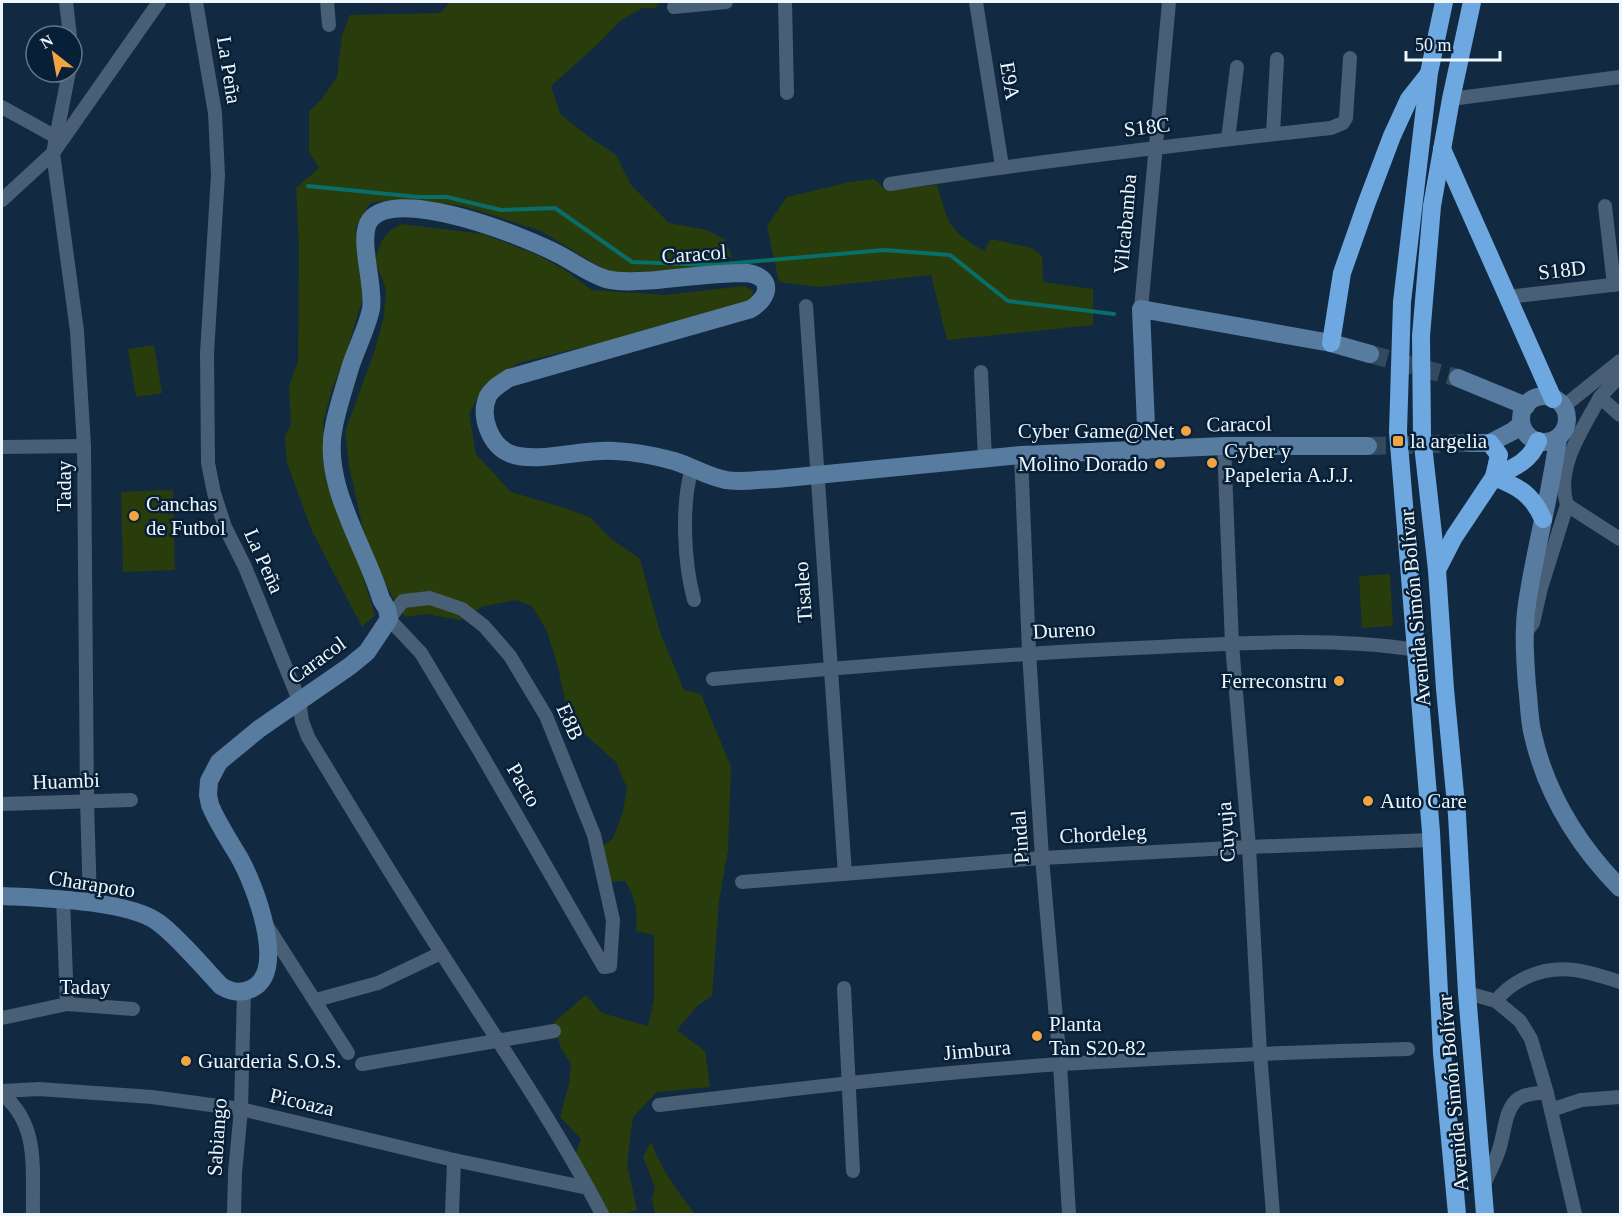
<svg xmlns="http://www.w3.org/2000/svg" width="1622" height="1216" font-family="'Times New Roman',serif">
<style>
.green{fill:#293c0c}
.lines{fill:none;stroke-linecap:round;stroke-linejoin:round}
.stream{stroke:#096e68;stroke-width:4}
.secondary-tunnel{stroke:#32495e;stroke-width:18;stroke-dasharray:18 9;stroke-linecap:butt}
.street{stroke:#485f75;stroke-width:14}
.secondary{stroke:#587ca0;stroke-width:18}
.highway{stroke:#6ea8e0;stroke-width:18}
.poi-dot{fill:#f3a442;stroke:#072037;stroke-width:2}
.labels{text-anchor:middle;stroke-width:5;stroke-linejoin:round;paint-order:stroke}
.street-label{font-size:21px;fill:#eff6fc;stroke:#072037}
.poi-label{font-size:21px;fill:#eff6fc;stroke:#072037;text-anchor:start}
</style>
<rect width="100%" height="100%" fill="#112a42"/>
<g class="green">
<polygon points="450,2 659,2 656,8 642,8 620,21 600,42 551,86 560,114 589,137 616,155 631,185 669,223 707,230 724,239 732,257 684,272 656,271 613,273 595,264 541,231 463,206 392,200 370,203 356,227 357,255 364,294 344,360 332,389 323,423 328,488 354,548 375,615 362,627 312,531 287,463 285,436 291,425 289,386 298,361 299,248 296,188 319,168 309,152 309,111 321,100 337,77 342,35 350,15 440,13"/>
<path d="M874,179L886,190L937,185C949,224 947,229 984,251L991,239L1032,248L1042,256L1043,282L1093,289V325L947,340L931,275L819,287L779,282L767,226L787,197L850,182Z"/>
<path d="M402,224L483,234L538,255L565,270L592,290L665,295L744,286L753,291L751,301L620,338L519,363L484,385L469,414L476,454L511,492L568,509L591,518L610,538L640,559L660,632L684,690L701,694L731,767L728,850L719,901L712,996L697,1006L677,1030L705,1051L710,1087L657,1092L633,1117L627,1163L637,1210L625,1214H602L571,1166L581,1139L560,1117L569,1084L571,1064L561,1048L553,1023L586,995L602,1013L648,1026L654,999V935L636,931C637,909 637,901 625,881L607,882L600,849L613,838L623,812L627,788L616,762L579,729L565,701L558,667L547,631L532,606L516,600L484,606L460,620L426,614L405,617L394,600L374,560L363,529L349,465L345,432L374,353L384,316L386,289L375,260C381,241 383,233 402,224Z"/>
<polygon points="154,345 162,393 136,397 128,349"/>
<polygon points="173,490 175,570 123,572 121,492"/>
<polygon points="1390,574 1393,626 1362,628 1359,576"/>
<path d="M651,1142C662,1170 677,1191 695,1214H655L652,1199L655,1187L643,1157Z"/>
</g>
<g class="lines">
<polyline class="stream" points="308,186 418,197 447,197 501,210 555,208 632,262 714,265 884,250 950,255 1008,301 1114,314"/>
<g class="secondary-tunnel">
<polyline points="1370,354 1458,378"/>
<polyline points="1368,446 1469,443"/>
</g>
<g class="street">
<polyline points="66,2 70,36"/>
<path d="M196,2L215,113L218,175L207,353L208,463L214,493L225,527L245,567L299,700L302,721L308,737C352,810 396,883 442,954C497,1040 555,1124 602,1214"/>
<polyline points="327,2 329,25"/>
<polyline points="785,2 787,93"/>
<polyline points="976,2 1002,166"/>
<polyline points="674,7 726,2"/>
<polyline points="69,72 53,153 77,331 84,446 87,801 90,903"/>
<polyline points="1451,99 1620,77"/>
<polyline points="2,107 56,137"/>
<polyline points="1273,134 1277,59"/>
<polyline points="1228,139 1237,67"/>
<path d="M890,184C1037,161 1184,144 1331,128L1343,123L1346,118L1350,58"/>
<polyline points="2,200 53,153 159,2"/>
<polyline points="1605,206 1614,285"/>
<polyline points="1508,297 1620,284"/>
<polyline points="806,306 845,874"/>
<polyline points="1141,309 1169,2"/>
<polyline points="981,372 985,459"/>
<polyline points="1620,376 1600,397 1620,415"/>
<path d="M1600,397C1583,429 1555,467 1567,505L1620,539"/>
<polyline points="1563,407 1620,361"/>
<polyline points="1224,446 1232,644 1249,847 1260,1053 1273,1214"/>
<polyline points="2,447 84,446"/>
<polyline points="1021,455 1029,652 1042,858 1060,1064 1069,1214"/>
<path d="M692,468C681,505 684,563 694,600"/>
<polygon points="430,598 462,609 484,626 510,656 546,716 594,835 613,920 610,966 604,967 479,750 421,653 389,619 403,601"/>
<polyline points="1526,632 1533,623 1541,588 1567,505"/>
<path d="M713,679C861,666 1009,653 1158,647C1244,643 1332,637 1417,650"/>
<polyline points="2,804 131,800"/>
<polyline points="742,882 1042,858 1249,847 1431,840"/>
<polyline points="63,899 67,1004"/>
<polyline points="267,926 348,1053"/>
<polyline points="844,988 853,1171"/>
<polyline points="1467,993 1496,1001 1520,1021 1531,1039 1547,1093 1575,1214"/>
<polyline points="316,1000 378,983 441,953"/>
<path d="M1496,1001C1504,990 1513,984 1525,978C1559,962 1586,971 1620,982"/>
<polyline points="2,1018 67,1004 133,1009"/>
<polyline points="362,1064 554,1031"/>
<polyline points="2,1091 39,1089 152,1097 241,1109 454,1160 588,1188"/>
<path d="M2,1094C40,1125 32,1170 33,1214"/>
<path d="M659,1105C793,1089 928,1073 1062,1064C1178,1057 1293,1052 1408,1049"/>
<polyline points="1551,1110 1581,1100 1620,1097"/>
<path d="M1484,1185C1489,1173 1495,1162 1499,1150C1509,1117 1503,1091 1547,1093"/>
<polyline points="234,1214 235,1173 241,1109 244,991"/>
<polyline points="452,1214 454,1160"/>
</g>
<g class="secondary">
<polyline points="1458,378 1526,406"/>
<circle cx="1544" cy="419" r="23"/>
<path d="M1558,438C1551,494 1535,548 1527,604C1523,630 1525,659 1527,686C1529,701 1529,717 1532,731C1545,792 1578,845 1620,888"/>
<polyline points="1469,443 1490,443 1513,431 1521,424"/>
<polyline points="1147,450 1141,309 1331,343 1370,354"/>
<path d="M2,896C40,898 129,900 159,923C179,938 203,967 221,986C231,992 240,994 251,989C289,972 254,883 239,857C229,840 218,824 210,805L208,795L209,781L219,762L259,729L350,666L367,652L389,619L387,609L381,599C365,545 321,484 334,426C338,406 345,385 351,365C357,347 367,328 371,309C375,285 357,238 370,220C396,185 526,237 558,254C574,262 589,274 606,279C622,283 641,281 656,280C686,277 717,273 747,273C774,277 770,297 751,309L509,378C502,383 492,388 488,396C479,416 490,446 511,454C539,464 584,448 615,451C635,452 656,456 674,461C691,466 708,477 726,480C741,483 760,479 776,479L1021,455L1224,446H1368"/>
</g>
<g class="highway">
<polyline points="1444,2 1429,73 1402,302 1398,432 1431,832 1442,1053 1457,1214"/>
<polyline points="1472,2 1451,99 1432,206 1421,336 1422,436 1437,570 1445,689 1457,815 1467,993 1485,1214"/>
<polyline points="1442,149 1553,399"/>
<polyline points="1331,343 1342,273 1367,202 1392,136 1409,99 1428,75"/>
<path d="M1494,477C1519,487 1532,494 1543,519"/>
<path d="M1494,477C1513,468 1530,462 1538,441"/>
<polyline points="1437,570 1454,537 1494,477 1499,455 1490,443"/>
</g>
</g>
<g class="poi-dot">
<circle cx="1186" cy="431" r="6"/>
<rect x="1392" y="435" width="12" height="12" rx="3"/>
<circle cx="1212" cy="463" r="6"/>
<circle cx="1160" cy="464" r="6"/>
<circle cx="134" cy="516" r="6"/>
<circle cx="1339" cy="681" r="6"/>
<circle cx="1368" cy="801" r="6"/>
<circle cx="1037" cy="1036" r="6"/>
<circle cx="186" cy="1061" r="6"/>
</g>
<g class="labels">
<g class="street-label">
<text transform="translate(229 70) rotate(81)" y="7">La Peña</text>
<text transform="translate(1010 81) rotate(81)" y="7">E9A</text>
<text transform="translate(1147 127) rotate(-7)" y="7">S18C</text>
<text transform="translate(1125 224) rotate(-85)" y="7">Vilcabamba</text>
<text transform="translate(694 254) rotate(-4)" y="7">Caracol</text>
<text transform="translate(1562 270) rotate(-7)" y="7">S18D</text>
<text transform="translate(1239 424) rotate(-1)" y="7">Caracol</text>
<text transform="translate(64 486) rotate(-90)" y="7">Taday</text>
<text transform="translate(264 561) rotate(66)" y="7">La Peña</text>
<text transform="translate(803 592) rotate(-94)" y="7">Tisaleo</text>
<text transform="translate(1415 608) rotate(-95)" y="7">Avenida Simón Bolívar</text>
<text transform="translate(1064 630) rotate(-3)" y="7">Dureno</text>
<text transform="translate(317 660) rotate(-36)" y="7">Caracol</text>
<text transform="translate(570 722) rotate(66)" y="7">E8B</text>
<text transform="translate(66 781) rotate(-2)" y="7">Huambi</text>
<text transform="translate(524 785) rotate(60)" y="7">Pacto</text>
<text transform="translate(1226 832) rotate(-94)" y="7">Cuyuja</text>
<text transform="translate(1103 834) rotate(-3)" y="7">Chordeleg</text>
<text transform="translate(1020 837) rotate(-94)" y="7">Pindal</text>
<text transform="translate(92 884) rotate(9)" y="7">Charapoto</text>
<text x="85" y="994">Taday</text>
<text transform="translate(977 1050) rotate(-5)" y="7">Jimbura</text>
<text transform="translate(1453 1093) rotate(-95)" y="7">Avenida Simón Bolívar</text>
<text transform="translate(302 1102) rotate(13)" y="7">Picoaza</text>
<text transform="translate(217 1137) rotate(-86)" y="7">Sabiango</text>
</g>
<g class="poi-label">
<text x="1174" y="438" text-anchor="end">Cyber Game@Net</text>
<text x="1410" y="448">la argelia</text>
<text x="1224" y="458">Cyber y<tspan x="1224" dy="24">Papeleria A.J.J.</tspan></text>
<text x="1148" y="471" text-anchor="end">Molino Dorado</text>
<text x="146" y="511">Canchas<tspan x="146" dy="24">de Futbol</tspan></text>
<text x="1327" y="688" text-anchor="end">Ferreconstru</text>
<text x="1380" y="808">Auto Care</text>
<text x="1049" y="1031">Planta<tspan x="1049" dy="24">Tan S20-82</tspan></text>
<text x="198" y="1068">Guarderia S.O.S.</text>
</g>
</g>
<rect width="1622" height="1216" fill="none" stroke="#eff6fc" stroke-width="6"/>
<g transform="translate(54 54) rotate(329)"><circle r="28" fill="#072037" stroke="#647686" stroke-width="1.5"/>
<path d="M0-4.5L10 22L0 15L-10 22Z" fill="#f3a442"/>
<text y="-9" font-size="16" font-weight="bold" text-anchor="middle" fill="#eff6fc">N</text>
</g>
<path d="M1406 51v9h94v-9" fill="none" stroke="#eff6fc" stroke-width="3"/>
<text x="1415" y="51" font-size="18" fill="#eff6fc" stroke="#072037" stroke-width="4.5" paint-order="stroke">50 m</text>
</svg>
